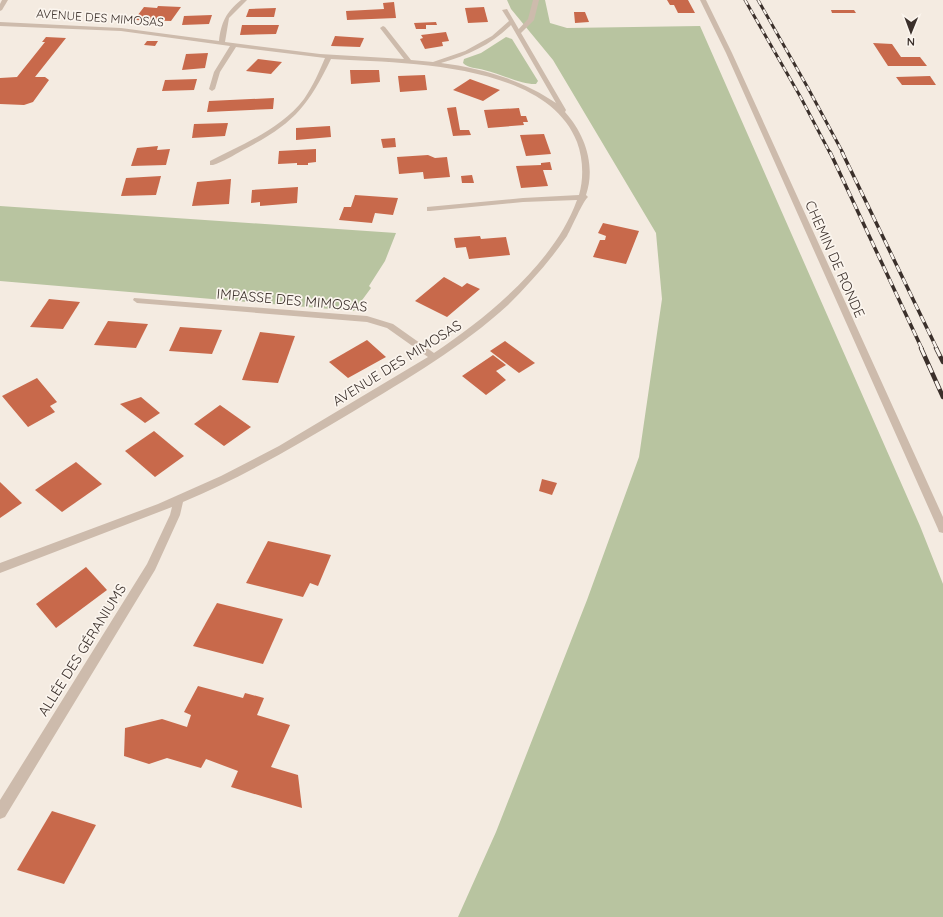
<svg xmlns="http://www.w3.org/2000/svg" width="943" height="917" font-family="Quicksand,sans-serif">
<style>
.green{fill:#b8c4a0}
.building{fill:#c8694b}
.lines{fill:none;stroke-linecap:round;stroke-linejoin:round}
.service{fill:#cdbbac;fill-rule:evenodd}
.minor{fill:#cdbbac;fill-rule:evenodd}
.rail-far2-casing{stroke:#3b302b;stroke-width:3}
.rail-far1-casing{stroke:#3b302b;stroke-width:3.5}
.rail-casing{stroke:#3b302b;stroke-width:4.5}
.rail-far2{stroke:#fbf5ee;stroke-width:2;stroke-dasharray:5.5;stroke-linecap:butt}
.rail-far1{stroke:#fbf5ee;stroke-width:2.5;stroke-dasharray:7;stroke-linecap:butt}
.rail{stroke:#fbf5ee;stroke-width:3;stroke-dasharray:9;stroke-linecap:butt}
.labels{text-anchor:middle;stroke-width:3.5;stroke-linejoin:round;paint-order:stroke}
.far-street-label{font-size:12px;fill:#3b302b;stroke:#fbf5ee}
.street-label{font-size:14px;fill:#3b302b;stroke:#fbf5ee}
</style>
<rect width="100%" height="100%" fill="#f4ebe1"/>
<g class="green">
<polygon points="507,0 545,0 550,23 567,28 700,26 920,526 943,584 943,917 458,917 496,832 587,600 639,457 662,299 656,233 553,60 511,9"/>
<path d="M506,37L512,39L538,81L536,84C523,85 498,73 484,70C477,68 468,68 463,63L464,59L481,53Z"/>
<polygon points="0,206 396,233 385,261 369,286 371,288 354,311 0,281"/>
</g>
<g class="building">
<polygon points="667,0 688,0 695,13 678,13 674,5 670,5"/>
<polygon points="394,2 396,18 347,20 346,11 384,9 383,3"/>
<polygon points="158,6 181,7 171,21 134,20 144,7 157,8"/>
<polygon points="484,7 488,22 468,23 465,8"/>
<polygon points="276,8 274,17 246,17 249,9"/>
<polygon points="831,10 854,10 856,13 832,13"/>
<polygon points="574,12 585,12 589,22 575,23"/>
<polygon points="212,15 209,24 182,25 184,16"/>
<polygon points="436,22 437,25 426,25 426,29 416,29 414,23"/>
<polygon points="242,25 279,25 276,34 240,35"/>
<polygon points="446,32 449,41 442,42 443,46 425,49 420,39 423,38 421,35"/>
<polygon points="335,36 364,38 360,47 331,46"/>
<polygon points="46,37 66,38 35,77 45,77 49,80 33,102 24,105 0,104 0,78 17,77 45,42 42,42"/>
<polygon points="147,41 158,41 155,46 144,45"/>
<polygon points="873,43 892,44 901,57 920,57 927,66 888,66"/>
<polygon points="208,53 205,68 182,70 186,54"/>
<polygon points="258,59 282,62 271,74 246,71"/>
<polygon points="350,70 379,70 380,82 351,84"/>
<polygon points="425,75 427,90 400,92 398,76"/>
<polygon points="930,76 936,85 902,85 896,77"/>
<polygon points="197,79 194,90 162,91 165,80"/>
<polygon points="470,79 500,90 483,101 453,90"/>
<polygon points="274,98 273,109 207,112 209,101"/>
<polygon points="456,107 460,130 469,130 471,135 453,136 447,108"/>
<polygon points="519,108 521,116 526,116 528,122 523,122 524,125 488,128 484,110"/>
<polygon points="228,123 225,136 192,138 194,124"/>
<polygon points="330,126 331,137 296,140 296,128"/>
<polygon points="544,134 551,154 526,156 520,135"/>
<polygon points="395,138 396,147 383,148 381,139"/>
<polygon points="158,146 157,150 170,149 166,165 131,166 137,148"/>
<polygon points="316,149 316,162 308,163 308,165 297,165 297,163 278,164 279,151"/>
<polygon points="428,155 435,158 447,157 450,177 424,179 423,172 399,174 397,157"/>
<polygon points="550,162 552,170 543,170 548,186 521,188 516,166 541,165 541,163"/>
<polygon points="472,175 474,183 462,183 461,176"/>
<polygon points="161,176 156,195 121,196 126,178"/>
<polygon points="231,179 229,204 192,206 197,182"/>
<polygon points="298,187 297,203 260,206 260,202 251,203 252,190"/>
<polygon points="355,195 398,198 393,215 375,213 372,223 339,220 344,207 351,207"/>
<polygon points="603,223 639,231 626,264 593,257 600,240 605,240 606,236 598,233"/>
<polygon points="480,236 481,239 506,237 510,255 469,259 466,247 456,248 454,238"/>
<polygon points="444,277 462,287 467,283 480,289 447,317 415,301"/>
<polygon points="49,299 80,302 63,329 30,327"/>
<polygon points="108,321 148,324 136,348 94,345"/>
<polygon points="180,327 222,330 212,354 169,351"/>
<polygon points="260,332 295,336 278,383 242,380"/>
<polygon points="367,340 386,357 348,378 329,362"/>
<polygon points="505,341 535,363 519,373 490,351"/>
<polygon points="493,355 506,365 496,371 506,380 486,395 462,376"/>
<polygon points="37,378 57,402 50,406 55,412 28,427 2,396"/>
<polygon points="141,397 160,413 145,423 120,404"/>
<polygon points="220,405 251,427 224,446 194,424"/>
<polygon points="154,431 184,456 155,477 125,451"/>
<polygon points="76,462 102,484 62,512 35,490"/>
<polygon points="542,479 557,483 552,495 539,491"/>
<polygon points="0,482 22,503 0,518"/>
<polygon points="268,541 331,555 318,586 310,583 303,597 246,583"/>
<polygon points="86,567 107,590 56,628 36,604"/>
<polygon points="217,603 283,619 263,664 193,646"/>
<polygon points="198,686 243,698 245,693 264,698 257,715 290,725 271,767 298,775 302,808 231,787 238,771 206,759 201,768 167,758 149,764 124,756 125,728 162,719 187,727 191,715 184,712"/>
<polygon points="52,811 96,825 64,884 17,870"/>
</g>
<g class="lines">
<polygon class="service" points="533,0 539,0 534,20 520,34 516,34 516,32 528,19"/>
<g class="minor">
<polygon points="2,0 8,0 2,10 0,11 0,4"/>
<path d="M241,0H247L229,18L225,42L320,54L404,59L380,28L383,26L385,27L411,60L433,62L465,51L492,36L509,21L502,10L507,9L566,110L565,112C585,134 596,166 586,195L588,197C583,201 572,227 567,236C550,261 529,284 508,305C462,347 407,379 354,411C297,445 245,476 183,502L180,515L155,570L5,817L0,819V800L147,564L170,515L172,507L0,573V563L158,504L221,476L279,446L428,357L387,328L367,322L137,303L133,300L134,298L367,316L393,324L434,353C488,317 555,262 577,200L523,202L430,211H427V207L523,198L579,195C584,178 583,158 577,142C546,62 402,63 331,59C307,108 293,124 243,150C234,155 223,162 213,165H210V161C243,144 281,129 304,99C313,86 319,72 325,58L236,47L220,72L215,89L212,91L209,89L214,72L230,46L121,31L0,26V22L121,28L219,41C221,23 226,12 241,0ZM511,25L556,103C523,80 481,68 441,63C468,55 491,45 511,25Z"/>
<polygon points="700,0 706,0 732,53 943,517 943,533 939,532 938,529 726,53"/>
</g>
<g class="rail-far2-casing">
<g id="rail-far2">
<polyline points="745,0 800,96 830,153"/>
<polyline points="758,0 808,88 843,153"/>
</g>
</g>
<g class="rail-far1-casing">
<g id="rail-far1">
<polyline points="830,152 922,349"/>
<polyline points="842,152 937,349"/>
</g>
</g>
<g class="rail-casing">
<g id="rail">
<polyline points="921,348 943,397"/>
<polyline points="936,348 943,362"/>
</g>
</g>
<use href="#rail-far2" class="rail-far2"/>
<use href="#rail-far1" class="rail-far1"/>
<use href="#rail" class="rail"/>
</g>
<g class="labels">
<g class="far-street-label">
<text transform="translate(100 18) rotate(4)" y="4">AVENUE DES MIMOSAS</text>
</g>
<g class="street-label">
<text transform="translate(835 259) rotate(66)" y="5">CHEMIN DE RONDE</text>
<text transform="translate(292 300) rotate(5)" y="5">IMPASSE DES MIMOSAS</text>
<text transform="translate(397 363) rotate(-32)" y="5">AVENUE DES MIMOSAS</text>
<text transform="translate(82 650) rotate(-58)" y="5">ALLÉE DES GÉRANIUMS</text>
</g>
</g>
<g transform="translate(911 32) rotate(181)" stroke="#fbf5ee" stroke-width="3" paint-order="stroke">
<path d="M0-3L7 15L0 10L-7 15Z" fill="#3b302b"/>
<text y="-6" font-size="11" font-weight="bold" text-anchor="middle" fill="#3b302b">N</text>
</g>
</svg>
